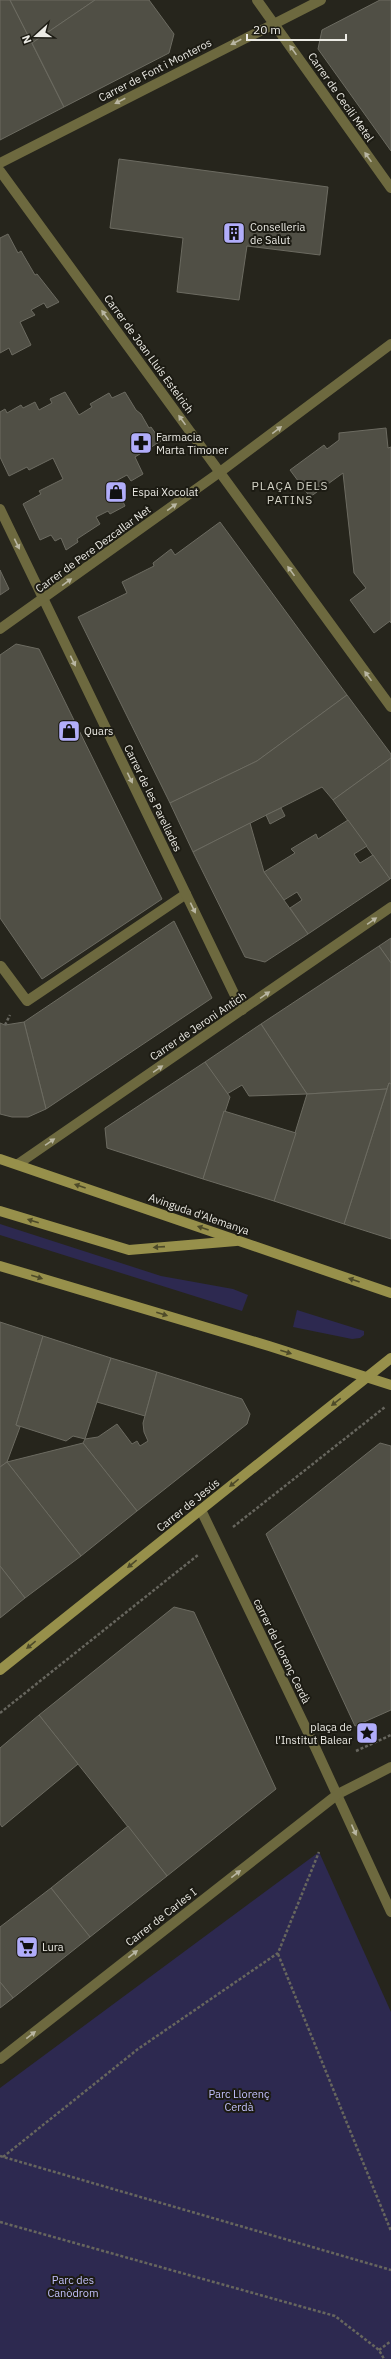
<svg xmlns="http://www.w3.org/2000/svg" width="391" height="2359" font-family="'IBM Plex Sans',sans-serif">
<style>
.green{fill:#2d2950}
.building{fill:#504f45;stroke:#6c6b61}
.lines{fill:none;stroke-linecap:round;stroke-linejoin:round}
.path{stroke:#67665e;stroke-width:2.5;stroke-dasharray:3 2;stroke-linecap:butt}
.lane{stroke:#6d693f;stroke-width:10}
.street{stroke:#6d693f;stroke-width:10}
.secondary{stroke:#97904b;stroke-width:10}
.oneway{fill:#b9b6a2}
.oneway2{fill:#4d4a29}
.labels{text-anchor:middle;stroke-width:4;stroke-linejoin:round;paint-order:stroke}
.street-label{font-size:11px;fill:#ebeae4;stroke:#1c1b13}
.poi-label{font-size:11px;fill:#ebeae4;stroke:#1c1b13;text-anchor:start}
.park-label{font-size:11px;fill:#c3c1fc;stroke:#1c1b13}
.neighbourhood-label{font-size:12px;letter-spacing:1px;fill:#d1d0c4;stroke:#1c1b13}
</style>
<rect width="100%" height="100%" fill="#26251c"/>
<g class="green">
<polygon points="0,1224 161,1276 233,1289 248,1295 242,1311 0,1235"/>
<polygon points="297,1310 364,1331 364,1335 360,1338 352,1339 293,1327"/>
<polygon points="319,1852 391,2012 391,2359 0,2359 0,2088"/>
</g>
<g class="building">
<polygon points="0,0 10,0 64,107 0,140"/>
<polygon points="10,0 95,0 32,43"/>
<polygon points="95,0 149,0 174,34 169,53 64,107 32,43"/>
<polygon points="380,0 391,0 391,151 318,49 322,30"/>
<polygon points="119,159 328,187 320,255 247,246 239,300 177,292 183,238 110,228"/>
<polygon points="8,234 18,253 21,251 35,275 37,274 59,302 47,308 44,303 31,310 35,315 20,322 31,345 12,355 9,348 0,353 0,238"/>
<polygon points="65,392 79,415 92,407 90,404 109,393 112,398 125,392 136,410 141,414 149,428 151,427 161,441 135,457 143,474 131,481 127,475 114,482 125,506 110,514 108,511 96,517 100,524 77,539 78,542 66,550 61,538 55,541 51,535 40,540 23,504 41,494 39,491 63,479 53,458 29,470 27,467 9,476 0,457 0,412 5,409 7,413 21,405 23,408 35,402 39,410 52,403 50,399"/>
<polygon points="386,428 388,448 391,447 391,623 390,621 374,633 350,600 366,588 354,573 343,473 310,497 290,470 324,445 327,449 339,440 339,433"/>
<polygon points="220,522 347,695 257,761 170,803 78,617 127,593 122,582 154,566 153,563 171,549 175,555"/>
<polygon points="0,570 9,589 0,595"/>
<polygon points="16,644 39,649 162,899 42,979 0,918 0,655"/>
<polygon points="347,695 391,754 391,758 333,800 322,787 193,852 170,803 257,761"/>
<polygon points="391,758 391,878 390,879 333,800"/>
<polygon points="281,808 285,816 270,824 266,815"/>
<polygon points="348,820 367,846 354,854 360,863 373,855 390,879 308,934 290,908 302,900 297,892 284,900 264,872 295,853 291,849 316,834 318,839"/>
<polygon points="250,823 264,872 308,934 265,962 245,957 193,852"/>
<polygon points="174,921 212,998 46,1109 24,1022"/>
<polygon points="391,938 391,963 379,946"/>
<polygon points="379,946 391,963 391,1084 389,1083 387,1089 307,1094 261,1024"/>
<polygon points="24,1022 46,1109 28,1117 12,1117 0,1114 0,1023 5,1025"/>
<polygon points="261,1024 291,1070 307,1094 249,1096 242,1085 227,1094 205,1062"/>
<polygon points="205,1062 230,1097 203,1179 107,1148 105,1128"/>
<polygon points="389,1083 391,1084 391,1239 344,1224"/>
<polygon points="387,1089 344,1224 274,1201 307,1094"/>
<polygon points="224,1111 296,1133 274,1201 203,1179"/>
<polygon points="0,1322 43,1336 16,1425 20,1427 7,1462 0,1467"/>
<polygon points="43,1336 111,1358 85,1439 73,1436 66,1441 16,1425"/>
<polygon points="111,1358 157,1372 145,1416 97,1402"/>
<polygon points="157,1372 242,1399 250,1414 247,1424 137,1511 83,1443 85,1439 98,1437 117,1424 132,1444 137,1441 140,1446 148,1441 144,1432 143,1423"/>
<polygon points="83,1443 137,1511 81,1556 7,1462"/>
<polygon points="380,1443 391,1446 391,1710 355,1726 266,1534"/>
<polygon points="7,1462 81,1556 25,1598 0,1566 0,1467"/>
<polygon points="0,1566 25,1598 0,1618"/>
<polygon points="174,1607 194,1612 276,1789 167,1876 39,1715"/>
<polygon points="39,1715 78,1764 2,1827 0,1824 0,1748"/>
<polygon points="128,1826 167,1876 90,1937 51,1888"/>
<polygon points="51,1888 90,1937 13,1998 0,1982 0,1927"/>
<polygon points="0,1982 13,1998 0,2008"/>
</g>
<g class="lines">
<g class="path">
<polyline points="5,1025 10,1015"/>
<polyline points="233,1527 385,1407"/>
<polyline points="0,1713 198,1555"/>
<polyline points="356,1751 391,1735"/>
<polyline points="278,1954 391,2231"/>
<polyline points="0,2156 391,2270"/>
<polyline points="3,2157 138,2049 278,1953 319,1852"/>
<polyline points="0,2222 335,2316 379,2350 384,2359"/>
<polyline points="379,2350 391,2341"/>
</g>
<g class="lane">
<polyline points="1,966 27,1001 186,894"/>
<polyline points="338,1794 391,1767"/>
</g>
<g class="street">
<polyline points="257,0 391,188"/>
<polyline points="0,163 321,0"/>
<polyline points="0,171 391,707"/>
<polyline points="0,509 242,1010"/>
<polyline points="0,629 220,472 391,344"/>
<polyline points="18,1164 391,907"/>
<polyline points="201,1510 315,1747 391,1912"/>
<polyline points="0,2059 338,1794"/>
</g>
<g class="secondary">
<polyline points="0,1159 391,1293"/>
<polyline points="0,1211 129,1250 236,1241"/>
<polyline points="0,1266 269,1346 391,1385"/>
<polyline points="0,1670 391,1358"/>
</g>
</g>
<defs><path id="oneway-solid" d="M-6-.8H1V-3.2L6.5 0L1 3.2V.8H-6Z"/></defs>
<g class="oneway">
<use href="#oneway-solid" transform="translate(236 42) rotate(153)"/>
<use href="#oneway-solid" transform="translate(293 50) rotate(-125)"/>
<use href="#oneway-solid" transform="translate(120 101) rotate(153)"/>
<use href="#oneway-solid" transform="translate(368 157) rotate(-125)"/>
<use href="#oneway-solid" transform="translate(105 315) rotate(-126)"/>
<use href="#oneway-solid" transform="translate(182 420) rotate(-126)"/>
<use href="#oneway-solid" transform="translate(277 430) rotate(-37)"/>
<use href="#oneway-solid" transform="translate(172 507) rotate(-36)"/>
<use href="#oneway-solid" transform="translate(17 544) rotate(64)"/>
<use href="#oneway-solid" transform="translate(291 571) rotate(-126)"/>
<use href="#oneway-solid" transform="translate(67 582) rotate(-36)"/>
<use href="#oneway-solid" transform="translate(73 661) rotate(64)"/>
<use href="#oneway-solid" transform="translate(368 676) rotate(-126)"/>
<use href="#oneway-solid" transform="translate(130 778) rotate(64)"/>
<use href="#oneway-solid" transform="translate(193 908) rotate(64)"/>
<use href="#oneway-solid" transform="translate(372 921) rotate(-35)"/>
<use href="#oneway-solid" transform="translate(265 995) rotate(-35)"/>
<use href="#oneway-solid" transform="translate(158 1069) rotate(-34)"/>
<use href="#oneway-solid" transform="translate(50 1142) rotate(-34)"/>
<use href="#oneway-solid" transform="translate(354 1830) rotate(66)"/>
<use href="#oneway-solid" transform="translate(236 1874) rotate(-38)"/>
<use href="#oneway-solid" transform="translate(133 1954) rotate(-38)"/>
<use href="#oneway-solid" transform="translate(31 2035) rotate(-38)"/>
</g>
<g class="oneway2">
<use href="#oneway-solid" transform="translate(80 1186) rotate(-161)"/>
<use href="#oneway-solid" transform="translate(33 1221) rotate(-163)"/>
<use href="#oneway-solid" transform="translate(203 1228) rotate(-161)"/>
<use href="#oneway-solid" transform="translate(159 1247) rotate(176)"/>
<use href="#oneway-solid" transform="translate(37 1277) rotate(17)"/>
<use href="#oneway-solid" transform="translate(354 1280) rotate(-161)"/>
<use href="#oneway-solid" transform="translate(162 1314) rotate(17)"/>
<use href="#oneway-solid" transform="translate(286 1352) rotate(18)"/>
<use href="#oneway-solid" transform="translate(336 1402) rotate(142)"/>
<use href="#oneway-solid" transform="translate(234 1483) rotate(141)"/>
<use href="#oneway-solid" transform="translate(132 1564) rotate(141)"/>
<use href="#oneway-solid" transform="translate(31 1645) rotate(141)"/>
</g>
<defs>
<g id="building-square" transform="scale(1.15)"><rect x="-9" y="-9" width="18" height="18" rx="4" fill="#b1adfa" stroke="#1c1b13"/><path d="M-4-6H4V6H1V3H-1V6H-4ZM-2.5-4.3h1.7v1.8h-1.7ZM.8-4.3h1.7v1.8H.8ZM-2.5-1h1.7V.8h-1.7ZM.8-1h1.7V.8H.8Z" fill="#111"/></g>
<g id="pharmacy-square" transform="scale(1.15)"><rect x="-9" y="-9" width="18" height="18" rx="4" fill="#b1adfa" stroke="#1c1b13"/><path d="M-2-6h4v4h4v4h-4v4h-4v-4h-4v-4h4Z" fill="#111"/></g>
<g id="shop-square" transform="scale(1.15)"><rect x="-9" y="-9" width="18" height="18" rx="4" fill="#b1adfa" stroke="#1c1b13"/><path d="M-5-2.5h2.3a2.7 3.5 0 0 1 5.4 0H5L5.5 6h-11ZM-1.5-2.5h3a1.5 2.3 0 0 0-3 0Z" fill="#111"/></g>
<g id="sight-square" transform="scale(1.15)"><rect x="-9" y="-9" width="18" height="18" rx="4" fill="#b1adfa" stroke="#1c1b13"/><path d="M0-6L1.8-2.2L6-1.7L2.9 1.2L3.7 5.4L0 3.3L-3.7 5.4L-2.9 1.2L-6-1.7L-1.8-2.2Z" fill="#111"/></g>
<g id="supermarket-square" transform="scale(1.15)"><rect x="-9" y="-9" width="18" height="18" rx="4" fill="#b1adfa" stroke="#1c1b13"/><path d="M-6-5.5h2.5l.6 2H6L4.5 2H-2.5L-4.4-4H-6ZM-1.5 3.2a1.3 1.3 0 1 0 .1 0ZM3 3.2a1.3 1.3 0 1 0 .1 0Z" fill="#111"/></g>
</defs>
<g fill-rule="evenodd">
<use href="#building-square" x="234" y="233"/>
<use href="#pharmacy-square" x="141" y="443"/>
<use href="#shop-square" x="116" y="492"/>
<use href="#shop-square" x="69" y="731"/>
<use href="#sight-square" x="367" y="1733"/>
<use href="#supermarket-square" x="27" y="1947"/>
</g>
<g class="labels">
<g class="street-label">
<text transform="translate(155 70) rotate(-27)" y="4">Carrer de Font i Monteros</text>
<text transform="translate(341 97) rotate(55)" y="4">Carrer de Cecili Metel</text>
<text transform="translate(149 354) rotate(54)" y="4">Carrer de Joan Lluís Estelrich</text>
<text transform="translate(93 549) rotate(-36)" y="4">Carrer de Pere Dezcallar Net</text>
<text transform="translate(153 798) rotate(64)" y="4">Carrer de les Parellades</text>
<text transform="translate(198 1026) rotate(-34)" y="4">Carrer de Jeroni Antich</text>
<text transform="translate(199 1214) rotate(19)" y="4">Avinguda d'Alemanya</text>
<text transform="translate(188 1505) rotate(-39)" y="4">Carrer de Jesús</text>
<text transform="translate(282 1651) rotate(64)" y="4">carrer de Llorenç Cerdà</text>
<text transform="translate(161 1917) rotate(-38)" y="4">Carrer de Carles I</text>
</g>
<g class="poi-label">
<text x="250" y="231">Conselleria<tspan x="250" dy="13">de Salut</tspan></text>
<text x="156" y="441">Farmacia<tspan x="156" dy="13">Marta Timoner</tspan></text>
<text x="132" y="496">Espai Xocolat</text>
<text x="84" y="735">Quars</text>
<text x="352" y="1731" text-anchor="end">plaça de<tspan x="352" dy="13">l'Institut Balear</tspan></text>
<text x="42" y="1951">Lura</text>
</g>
<g class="park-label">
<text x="239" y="2098">Parc Llorenç<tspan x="239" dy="13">Cerdà</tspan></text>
<text x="73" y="2284">Parc des<tspan x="73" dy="13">Canòdrom</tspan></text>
</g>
<g class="neighbourhood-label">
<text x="290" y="490">PLAÇA DELS<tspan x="290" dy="14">PATINS</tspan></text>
</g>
</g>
<g transform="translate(36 36) rotate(249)" stroke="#1c1b13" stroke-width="3" paint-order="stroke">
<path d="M0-3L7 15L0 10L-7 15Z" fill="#ebeae4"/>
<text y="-6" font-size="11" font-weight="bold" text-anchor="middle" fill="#ebeae4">N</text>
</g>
<path d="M247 34v6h99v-6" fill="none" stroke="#ebeae4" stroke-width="2"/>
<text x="253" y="34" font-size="12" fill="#ebeae4" stroke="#1c1b13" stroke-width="3" paint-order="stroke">20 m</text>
</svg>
